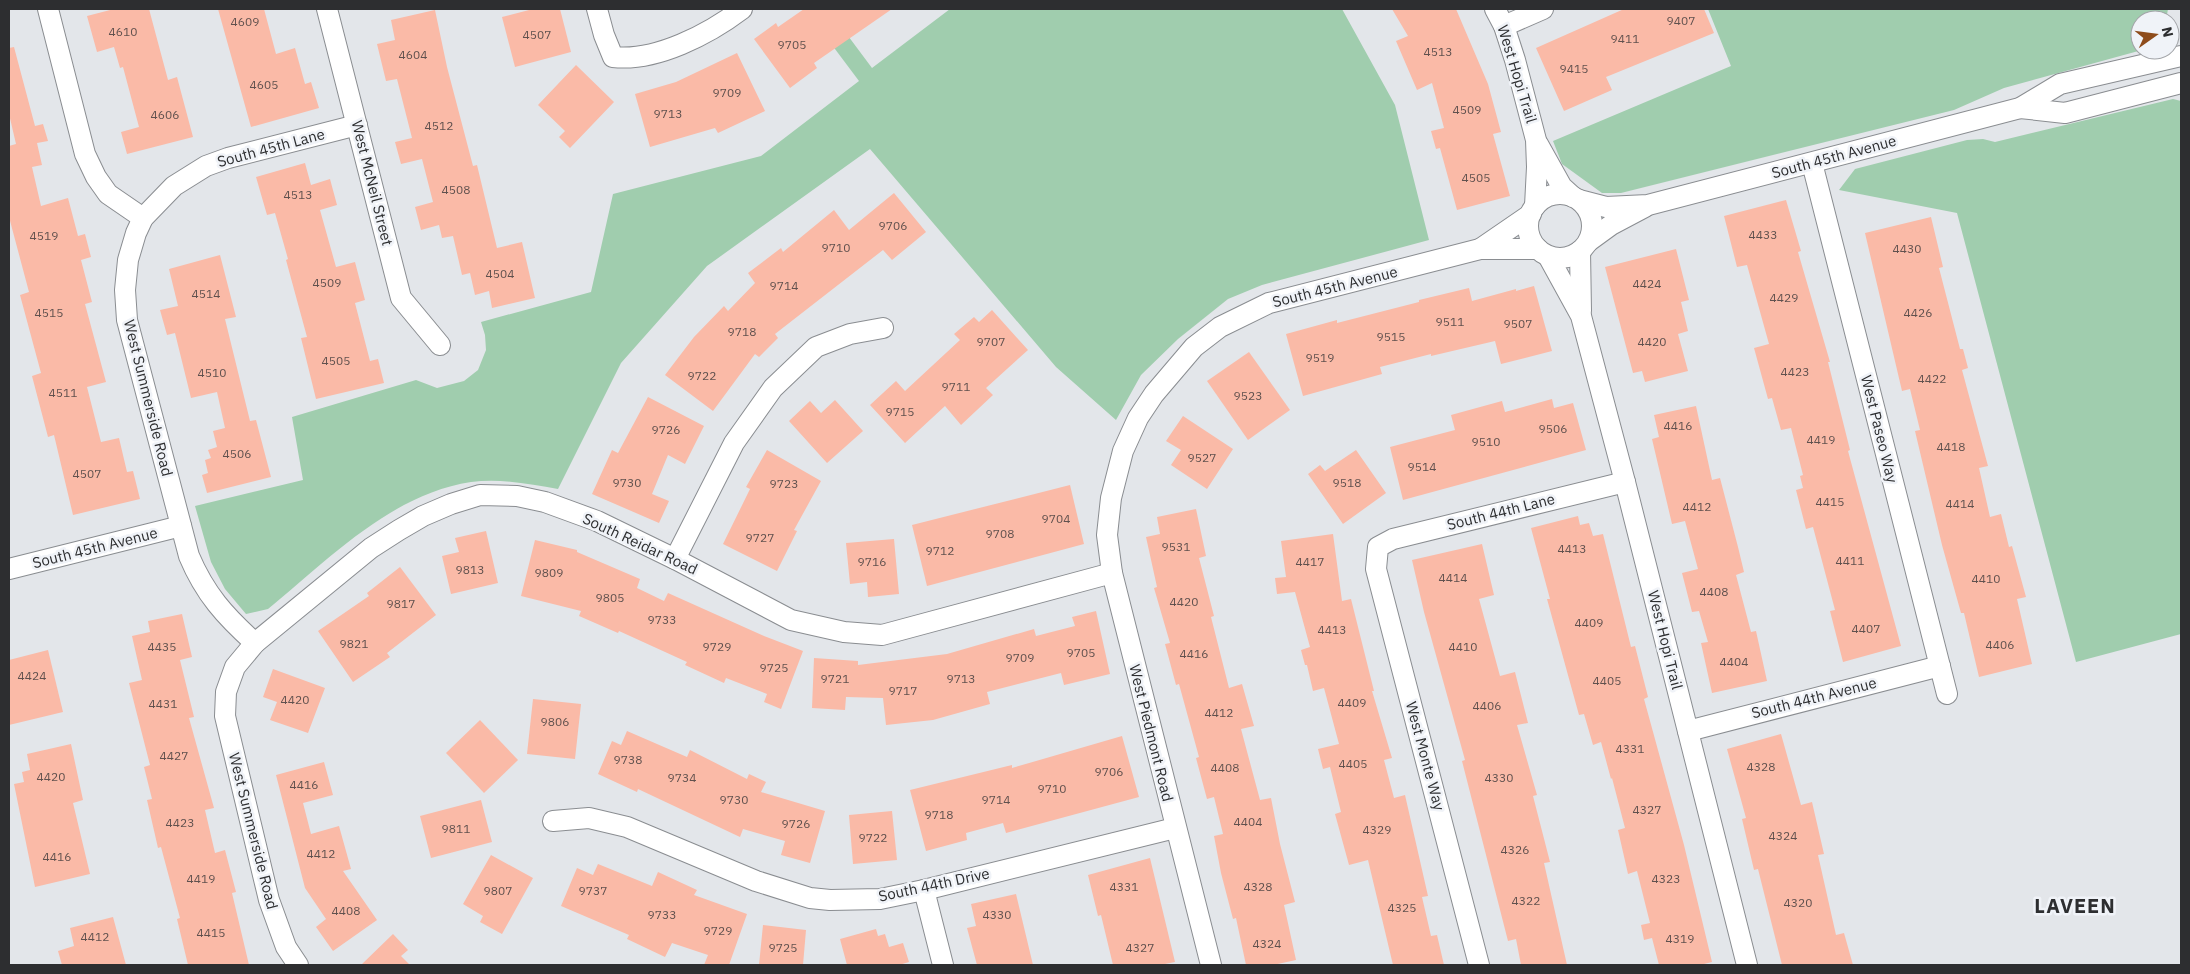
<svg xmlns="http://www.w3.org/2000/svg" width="2190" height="974" font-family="'IBM Plex Sans',sans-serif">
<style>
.green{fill:#a0cdae}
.building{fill:#fabaa7}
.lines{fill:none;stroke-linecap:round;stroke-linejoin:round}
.minor-casing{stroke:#8a8d91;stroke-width:22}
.minor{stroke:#fff;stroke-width:20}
.labels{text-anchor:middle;stroke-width:5;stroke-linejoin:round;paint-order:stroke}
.number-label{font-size:12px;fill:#60514e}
.street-label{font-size:15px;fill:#2d2e30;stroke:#f0f3f8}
.district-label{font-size:20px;font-weight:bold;letter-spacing:1px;fill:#2d2e30;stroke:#f0f3f8}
</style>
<rect width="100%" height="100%" fill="#e3e6ea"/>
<g class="green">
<path d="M805,9H828L872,68L950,9H1342L1395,105L1429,240L1262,285L1228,299L1178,339L1141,375L1116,420L1056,367L870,149L707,266L621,363L558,489C530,484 500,478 471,482C391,494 328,560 268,609L246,614L225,589L211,562L195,506L303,480L292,417L416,380L437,388L464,381L478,370L486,350L485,335L481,322L591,292L613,194L761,156L859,81Z"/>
<polygon points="1708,9 2168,9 2166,20 2140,20 2140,50 2142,50 2004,88 1954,110 1621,193 1602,193 1562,164 1553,141 1731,66"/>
<polygon points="2173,99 2181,101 2181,634 2076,662 1957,213 1839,190 1855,169 1967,140 1983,139 1995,142"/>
</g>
<g class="building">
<polygon points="114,9 149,9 168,80 177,77 193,137 127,154 121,132 139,127 123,67 120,68 114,47 97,52 87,16"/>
<polygon points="218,9 264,9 276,54 295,48 305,84 311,82 319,108 251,127"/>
<polygon points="533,9 560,9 571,52 515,67 502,17"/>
<polygon points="804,9 892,9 814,63 817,68 790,88 754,39 776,23 778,27"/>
<polygon points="1392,9 1456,9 1488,84 1501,132 1493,134 1510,196 1457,210 1440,148 1436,149 1431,131 1444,128 1432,83 1417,90 1396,41 1408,36"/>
<polygon points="1624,9 1704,9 1714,33 1606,77 1612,90 1564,111 1536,48"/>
<polygon points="435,10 447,67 473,166 477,165 497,248 522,242 535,298 492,308 489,291 475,295 470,273 462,275 453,236 442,238 439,225 421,230 415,207 433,202 422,159 401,164 395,142 412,138 397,79 386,81 377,44 395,40 391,20"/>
<polygon points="14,47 35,126 43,124 48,141 37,143 42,165 32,167 41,206 68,198 78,236 85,234 91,257 81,260 92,302 85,304 106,382 87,387 101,442 119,438 127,472 133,471 140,499 73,515 54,435 48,437 32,376 41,373 20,295 29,292 9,217 9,146 16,144 9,114 9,48"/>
<polygon points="737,53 765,111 718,133 715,128 650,147 635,94 676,82"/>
<polygon points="576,65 614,102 570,148 559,137 565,131 538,105"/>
<polygon points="305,163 311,185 330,179 337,205 320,210 336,267 355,262 365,300 355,303 370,361 378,359 384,383 316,399 301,338 307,337 286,260 288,259 275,213 267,215 256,177"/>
<polygon points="894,193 926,232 892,260 883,250 775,334 778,338 759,357 755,354 713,411 665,375 694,337 724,306 728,311 755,283 748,273 781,248 783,252 834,210 849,230"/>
<polygon points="1786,200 1801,251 1798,252 1830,362 1828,362 1850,450 1848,451 1901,646 1843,662 1830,611 1835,610 1813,527 1806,529 1796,490 1803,488 1800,476 1803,475 1791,428 1781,430 1772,398 1768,399 1754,348 1769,344 1747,265 1737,267 1724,216"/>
<polygon points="1931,217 1943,267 1939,268 1960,349 1963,349 1968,368 1962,370 1988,466 1979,468 1990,517 2001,514 2009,547 2012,546 2026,597 2017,599 2032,664 1979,677 1964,613 1961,613 1942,545 1915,431 1920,430 1910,389 1902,391 1865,233"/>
<polygon points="1676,249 1689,300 1681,302 1688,331 1678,334 1688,371 1645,382 1642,371 1633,373 1605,267"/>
<polygon points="220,255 236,317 225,319 250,421 256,420 271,477 207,493 202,475 208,473 205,460 211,458 208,450 217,447 213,431 225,428 217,392 191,398 175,333 167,335 160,310 178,306 169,269"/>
<polygon points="1534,286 1552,351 1501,364 1495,341 1431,356 1431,354 1380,367 1382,374 1303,396 1286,334 1337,320 1337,323 1419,302 1419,300 1469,288 1472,301 1516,289 1516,291"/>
<polygon points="992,310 1028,350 986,388 993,395 961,425 945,406 905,443 870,405 896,381 905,391 960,340 954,334 974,317 979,322"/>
<polygon points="1249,352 1290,410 1248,440 1207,381"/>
<polygon points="648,397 704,426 685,464 668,455 652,494 669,501 659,523 592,494 612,450 618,453"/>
<polygon points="1552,399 1554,408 1573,403 1586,450 1403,500 1390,447 1455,430 1451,415 1502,401 1505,412"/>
<polygon points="835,400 863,431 827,463 789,421 810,401 821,413"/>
<polygon points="1696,406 1712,480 1720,478 1738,547 1744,572 1736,575 1751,632 1756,631 1767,681 1712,693 1701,643 1708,642 1699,611 1692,612 1682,573 1698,569 1685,521 1672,524 1652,439 1659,437 1654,415"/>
<polygon points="1183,416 1233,449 1207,489 1171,465 1181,450 1166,441"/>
<polygon points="767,450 821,481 794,530 797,531 777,571 723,544 750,489 746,487"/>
<polygon points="1356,450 1386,493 1343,524 1308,474 1320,465 1325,471"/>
<polygon points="1070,485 1084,544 927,586 912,525"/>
<polygon points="1196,509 1206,556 1199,558 1214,616 1211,617 1229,688 1242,684 1254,726 1241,729 1260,800 1271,798 1280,844 1295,902 1284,905 1296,960 1273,965 1246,965 1236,918 1233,919 1221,873 1214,836 1223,834 1214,797 1207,799 1196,758 1199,757 1179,684 1176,685 1165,644 1170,643 1154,588 1157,587 1146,537 1160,534 1157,517"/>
<polygon points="1578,516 1580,525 1589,523 1593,536 1603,534 1631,647 1635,646 1648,697 1644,699 1684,845 1712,962 1700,965 1659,965 1652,938 1644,940 1641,925 1650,923 1637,871 1628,874 1618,830 1625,828 1612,778 1611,779 1601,742 1593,745 1584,714 1579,715 1547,599 1550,599 1531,528"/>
<polygon points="486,531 498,583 451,594 442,556 459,552 455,538"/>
<polygon points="1333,534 1342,601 1351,599 1374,691 1372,691 1392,758 1384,760 1394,798 1405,795 1428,896 1422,897 1431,936 1437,935 1444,965 1393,965 1368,860 1349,865 1335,814 1341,812 1330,767 1323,769 1318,749 1339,744 1324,688 1313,691 1307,665 1305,665 1301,650 1310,647 1295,592 1277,594 1275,578 1286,577 1281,541"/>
<polygon points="894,539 899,594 868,597 867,582 850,584 846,543"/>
<polygon points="535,540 577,550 577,552 640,579 637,588 664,601 668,593 764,636 803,651 781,709 764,702 767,694 726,678 724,683 685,665 687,662 619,631 618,633 579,616 581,611 521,596"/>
<polygon points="1482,544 1494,595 1479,599 1500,676 1515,672 1528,723 1517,725 1537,795 1533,796 1550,862 1544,863 1567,965 1521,965 1516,939 1508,941 1462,761 1465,760 1424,612 1412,560"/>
<polygon points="400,567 436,615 387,653 390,657 353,682 318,631 369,596 367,593"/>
<polygon points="1096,611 1110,674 1064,685 1061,673 987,692 990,704 933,720 886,725 883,698 846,697 845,710 812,708 814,658 858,661 858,665 947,654 1034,629 1036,636 1075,626 1072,617"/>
<polygon points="182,614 192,657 180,660 194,717 189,718 214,808 205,810 215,853 225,850 236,892 232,893 249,965 188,965 177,919 180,918 161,847 158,848 147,800 152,799 144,767 150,765 129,683 142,680 132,636 150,632 148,621"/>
<polygon points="48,650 63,712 9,725 9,660"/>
<polygon points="273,669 325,688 308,733 270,720 277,702 263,697"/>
<polygon points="533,699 581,704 575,759 527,754"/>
<polygon points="480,720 518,760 484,793 446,753"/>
<polygon points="627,731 687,757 690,750 747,779 749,774 766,782 761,792 825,811 810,863 781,855 785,841 743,829 740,837 638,789 637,792 598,774 612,741 621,745"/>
<polygon points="1781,734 1801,805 1812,802 1824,854 1818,855 1836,935 1844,933 1853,965 1782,965 1758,869 1754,870 1742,819 1746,818 1727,749"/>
<polygon points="1122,736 1139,797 1006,833 1003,823 966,833 967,840 926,851 910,790 1012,765 1012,768"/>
<polygon points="71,744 83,800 73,803 90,874 35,887 14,784 24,782 22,772 30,770 27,754"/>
<polygon points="324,762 333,795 303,803 311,834 339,826 351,869 343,871 377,920 333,951 316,927 326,919 305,888 276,775"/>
<polygon points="481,800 492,842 431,858 420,816"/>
<polygon points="892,811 897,860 853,864 849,815"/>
<polygon points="491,855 533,878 502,934 480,922 483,916 463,904"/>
<polygon points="1150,858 1175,962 1160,965 1113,965 1101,915 1098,916 1088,875"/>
<polygon points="598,864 652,886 658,872 697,890 694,895 747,914 729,965 704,965 708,955 672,943 665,957 627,939 629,935 561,906 577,868 593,875"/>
<polygon points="1016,894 1033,965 977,965 967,928 976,926 971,904"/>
<polygon points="113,917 126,965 62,965 58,951 74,946 70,928"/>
<polygon points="763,925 806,930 803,965 759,965"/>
<polygon points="876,929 878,936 885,934 889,947 903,943 909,962 899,965 847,965 840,939"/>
<polygon points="393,934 408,950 401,956 410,965 361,965"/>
</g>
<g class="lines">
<g class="minor-casing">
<g id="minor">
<polyline points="48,9 85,154 96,177 108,194 143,218"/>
<polyline points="327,9 401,298 440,345"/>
<path d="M597,9L604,35L613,57C656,62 709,34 742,9"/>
<polyline points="1495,9 1504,26 1515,60 1536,140 1537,167 1535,206"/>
<polyline points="1504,26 1543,9"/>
<polyline points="2020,108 2065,113 2181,83"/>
<polyline points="1538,144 1562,187 1573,197"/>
<polyline points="1812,163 1947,694"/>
<circle cx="1560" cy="226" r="32"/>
<polyline points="1579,200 1606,207 1648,205 2020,108 2060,84 2181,56"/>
<polyline points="1589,241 1611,225 1645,207"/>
<polyline points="1480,249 1531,214"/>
<polyline points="1580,251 1581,311"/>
<polyline points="1548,256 1581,316 1625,482 1747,965"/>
<polyline points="675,559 734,443 773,388 816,347 850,334 883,328"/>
<polyline points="9,569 181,526"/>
<path d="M255,643C225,616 205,594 189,556L127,320L125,290L128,260L136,233L143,218L174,186L206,166L228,158L357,125"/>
<polyline points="1688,731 1940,666"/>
<polyline points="553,821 589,818 627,827 756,881 810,898 830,900 880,899 924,890 1175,828"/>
<polyline points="924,890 943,965"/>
<polyline points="298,965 286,947 269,900 225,716 226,692 235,667 255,643 371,548 399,530 423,516 451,504 480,495 517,496 545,502 597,521 675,559 791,620 844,632 882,635 1112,573"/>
<polyline points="1211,965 1112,573 1107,535 1111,498 1123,451 1138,418 1154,394 1194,347 1220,327 1269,303 1480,249 1538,249"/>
<polyline points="1479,965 1376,569 1378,547 1393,539 1625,482"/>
</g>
</g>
<use href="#minor" class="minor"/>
</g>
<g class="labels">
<g class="number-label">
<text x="1681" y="25">9407</text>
<text x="245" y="26">4609</text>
<text x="123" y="36">4610</text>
<text x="537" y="39">4507</text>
<text x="1625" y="43">9411</text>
<text x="792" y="49">9705</text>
<text x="1438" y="56">4513</text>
<text x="413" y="59">4604</text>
<text x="1574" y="73">9415</text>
<text x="264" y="89">4605</text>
<text x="727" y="97">9709</text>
<text x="1467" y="114">4509</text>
<text x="668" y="118">9713</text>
<text x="165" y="119">4606</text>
<text x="439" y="130">4512</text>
<text x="1476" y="182">4505</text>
<text x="456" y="194">4508</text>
<text x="298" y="199">4513</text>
<text x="893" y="230">9706</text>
<text x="1763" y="239">4433</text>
<text x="44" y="240">4519</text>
<text x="836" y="252">9710</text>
<text x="1907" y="253">4430</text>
<text x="500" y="278">4504</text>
<text x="327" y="287">4509</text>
<text x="1647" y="288">4424</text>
<text x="784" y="290">9714</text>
<text x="206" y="298">4514</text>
<text x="1784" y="302">4429</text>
<text x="49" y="317">4515</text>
<text x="1918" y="317">4426</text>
<text x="1450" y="326">9511</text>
<text x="1518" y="328">9507</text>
<text x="742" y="336">9718</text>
<text x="1391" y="341">9515</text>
<text x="991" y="346">9707</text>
<text x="1652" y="346">4420</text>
<text x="1320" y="362">9519</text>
<text x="336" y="365">4505</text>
<text x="1795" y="376">4423</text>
<text x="212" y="377">4510</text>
<text x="702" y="380">9722</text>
<text x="1932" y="383">4422</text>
<text x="956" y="391">9711</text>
<text x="63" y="397">4511</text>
<text x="1248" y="400">9523</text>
<text x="900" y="416">9715</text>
<text x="1678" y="430">4416</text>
<text x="1553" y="433">9506</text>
<text x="666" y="434">9726</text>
<text x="1821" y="444">4419</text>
<text x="1486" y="446">9510</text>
<text x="1951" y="451">4418</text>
<text x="237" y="458">4506</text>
<text x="1202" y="462">9527</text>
<text x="1422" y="471">9514</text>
<text x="87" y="478">4507</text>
<text x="627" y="487">9730</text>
<text x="1347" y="487">9518</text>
<text x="784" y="488">9723</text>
<text x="1830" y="506">4415</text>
<text x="1960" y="508">4414</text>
<text x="1697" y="511">4412</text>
<text x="1056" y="523">9704</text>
<text x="1000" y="538">9708</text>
<text x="760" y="542">9727</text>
<text x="1176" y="551">9531</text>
<text x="1572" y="553">4413</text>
<text x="940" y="555">9712</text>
<text x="1850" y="565">4411</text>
<text x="872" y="566">9716</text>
<text x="1310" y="566">4417</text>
<text x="470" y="574">9813</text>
<text x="549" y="577">9809</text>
<text x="1453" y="582">4414</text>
<text x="1986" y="583">4410</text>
<text x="1714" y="596">4408</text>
<text x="610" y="602">9805</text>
<text x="1184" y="606">4420</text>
<text x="401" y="608">9817</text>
<text x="662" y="624">9733</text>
<text x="1589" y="627">4409</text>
<text x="1866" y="633">4407</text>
<text x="1332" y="634">4413</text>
<text x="354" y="648">9821</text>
<text x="2000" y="649">4406</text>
<text x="162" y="651">4435</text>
<text x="717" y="651">9729</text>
<text x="1463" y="651">4410</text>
<text x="1081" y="657">9705</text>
<text x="1194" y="658">4416</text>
<text x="1020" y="662">9709</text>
<text x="1734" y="666">4404</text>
<text x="774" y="672">9725</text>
<text x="32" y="680">4424</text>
<text x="835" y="683">9721</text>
<text x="961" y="683">9713</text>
<text x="1607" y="685">4405</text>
<text x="903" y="695">9717</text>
<text x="295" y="704">4420</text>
<text x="1352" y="707">4409</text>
<text x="163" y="708">4431</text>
<text x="1487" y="710">4406</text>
<text x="1219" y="717">4412</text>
<text x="555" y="726">9806</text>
<text x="1630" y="753">4331</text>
<text x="174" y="760">4427</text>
<text x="628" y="764">9738</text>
<text x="1353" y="768">4405</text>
<text x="1761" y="771">4328</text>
<text x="1225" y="772">4408</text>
<text x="1109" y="776">9706</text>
<text x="51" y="781">4420</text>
<text x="682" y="782">9734</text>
<text x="1499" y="782">4330</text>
<text x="304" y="789">4416</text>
<text x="1052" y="793">9710</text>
<text x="734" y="804">9730</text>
<text x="996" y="804">9714</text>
<text x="1647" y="814">4327</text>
<text x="939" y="819">9718</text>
<text x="1248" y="826">4404</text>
<text x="180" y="827">4423</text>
<text x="796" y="828">9726</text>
<text x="456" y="833">9811</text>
<text x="1377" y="834">4329</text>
<text x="1783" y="840">4324</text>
<text x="873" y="842">9722</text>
<text x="1515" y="854">4326</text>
<text x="321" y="858">4412</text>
<text x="57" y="861">4416</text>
<text x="201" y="883">4419</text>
<text x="1666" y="883">4323</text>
<text x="1124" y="891">4331</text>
<text x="1258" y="891">4328</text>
<text x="498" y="895">9807</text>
<text x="593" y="895">9737</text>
<text x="1526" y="905">4322</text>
<text x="1798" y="907">4320</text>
<text x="1402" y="912">4325</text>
<text x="346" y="915">4408</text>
<text x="662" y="919">9733</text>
<text x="997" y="919">4330</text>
<text x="718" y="935">9729</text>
<text x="211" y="937">4415</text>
<text x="95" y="941">4412</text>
<text x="1680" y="943">4319</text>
<text x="1267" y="948">4324</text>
<text x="783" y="952">9725</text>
<text x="1140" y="952">4327</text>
</g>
<g class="street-label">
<text transform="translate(1517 74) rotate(73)" y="5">West Hopi Trail</text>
<text transform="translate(271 148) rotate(-15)" y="5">South 45th Lane</text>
<text transform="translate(1834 157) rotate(-15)" y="5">South 45th Avenue</text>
<text transform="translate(372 183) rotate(76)" y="5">West McNeil Street</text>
<text transform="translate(1335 287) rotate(-14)" y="5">South 45th Avenue</text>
<text transform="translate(148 398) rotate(76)" y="5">West Summerside Road</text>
<text transform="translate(1879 429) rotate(76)" y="5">West Paseo Way</text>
<text transform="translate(1501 512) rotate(-14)" y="5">South 44th Lane</text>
<text transform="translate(640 544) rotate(25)" y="5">South Reidar Road</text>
<text transform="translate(95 548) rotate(-14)" y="5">South 45th Avenue</text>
<text transform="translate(1665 640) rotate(76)" y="5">West Hopi Trail</text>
<text transform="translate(1814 698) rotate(-14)" y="5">South 44th Avenue</text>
<text transform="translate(1151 733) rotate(76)" y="5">West Piedmont Road</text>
<text transform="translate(1425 756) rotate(75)" y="5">West Monte Way</text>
<text transform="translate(253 831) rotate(76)" y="5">West Summerside Road</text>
<text transform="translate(934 885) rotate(-12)" y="5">South 44th Drive</text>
</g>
<g class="district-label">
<text x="2075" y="913">LAVEEN</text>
</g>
</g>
<rect width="2190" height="974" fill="none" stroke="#2d2e30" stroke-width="20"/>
<g transform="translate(2155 35) rotate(76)"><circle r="24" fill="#f0f3f8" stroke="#a2a4a8"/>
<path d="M0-4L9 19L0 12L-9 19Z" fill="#8e4c1b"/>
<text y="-8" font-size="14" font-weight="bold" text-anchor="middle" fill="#2d2e30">N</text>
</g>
</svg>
